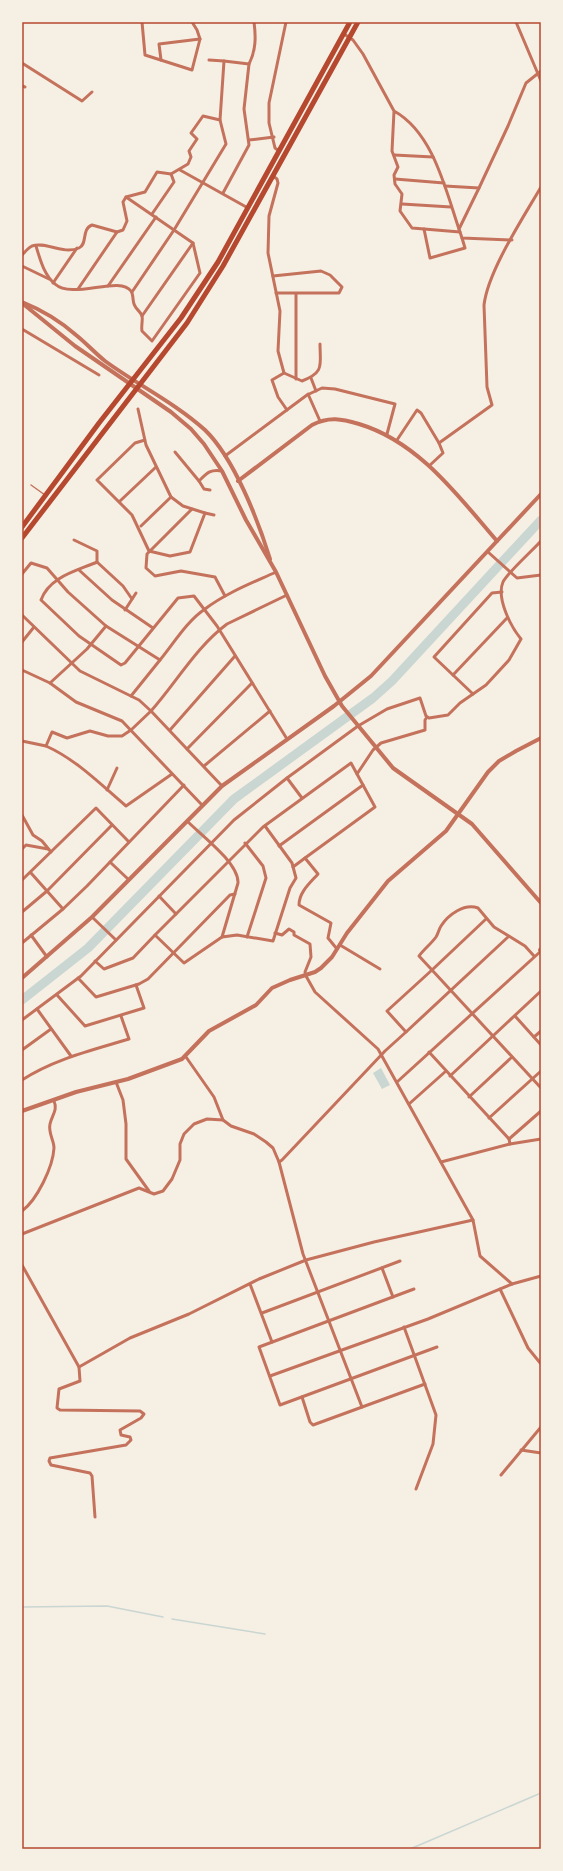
<svg xmlns="http://www.w3.org/2000/svg" width="563" height="1871" font-family="Quicksand,sans-serif">
<style>
.water{fill:#c9d6d2}
.lines{fill:none;stroke-linecap:round;stroke-linejoin:round}
.stream{stroke:#c9d6d2;stroke-width:1.5}
.river{stroke:#c9d6d2;stroke-width:9}
.service{stroke:#c5725c;stroke-width:1.5}
.minor{stroke:#c5725c;stroke-width:3}
.tertiary{stroke:#c5725c;stroke-width:4}
.trunk{stroke:#b5482f;stroke-width:5}
.neatline{fill:none;stroke:#b5482f;stroke-width:1.5}
</style>
<rect width="100%" height="100%" fill="#f6efe4"/>
<polygon class="water" points="381,1068 390,1085 382,1089 373,1073"/>
<g class="lines">
<g class="stream">
<polyline points="22,1607 107,1606 163,1617"/>
<polyline points="172,1619 265,1634"/>
<polyline points="410,1849 541,1793"/>
</g>
<polyline class="river" points="22,1000 88,948 234,799 373,698 392,681 541,520"/>
<polyline class="service" points="31,485 45,495"/>
<g class="minor">
<polyline points="142,22 145,55 192,70 200,39 197,30 192,22"/>
<polyline points="516,22 541,81"/>
<path d="M344,34L353,40L363,54L394,111L392,151L398,167L394,175L395,184L402,194L400,211L412,228L460,232C446,192 434,133 394,111"/>
<polyline points="161,60 159,44 200,39"/>
<polyline points="209,60 224,61"/>
<polyline points="22,63 82,101 92,92"/>
<polyline points="22,86 25,87"/>
<polyline points="249,140 274,137"/>
<polyline points="279,151 275,148 269,123 269,103 286,22"/>
<polyline points="394,155 433,157"/>
<polyline points="180,170 248,208"/>
<polyline points="273,176 277,179 278,183 269,216 268,253 280,311 278,351 284,373 272,380 278,397 287,410"/>
<polyline points="395,179 444,183"/>
<polyline points="445,186 479,188 459,229"/>
<polyline points="479,188 508,126 526,83 541,71"/>
<polyline points="223,193 249,145 244,109 249,64"/>
<polyline points="126,197 174,230 132,292"/>
<polyline points="402,204 451,207"/>
<polyline points="152,214 174,182 171,174"/>
<polyline points="424,229 430,258 465,248 462,238"/>
<polyline points="460,232 462,238 512,240"/>
<path d="M36,246C40,259 44,275 55,284C72,300 120,275 131,291C134,295 132,302 135,306C136,309 141,312 142,316C143,320 141,326 142,331L152,341L200,273L193,243L174,230L226,144L220,120"/>
<path d="M22,255C25,252 28,248 32,246C45,241 63,255 79,248C88,244 81,229 92,225L117,232L123,230L127,221L123,202L126,197L145,192L157,172L171,174L188,164L191,157L189,151L197,139L191,133L203,116L220,120L224,61L249,64C256,50 256,37 254,22"/>
<polyline points="22,266 49,279"/>
<polyline points="273,276 321,271 330,275 342,287 339,293 276,293"/>
<polyline points="53,283 77,248"/>
<polyline points="108,286 156,217"/>
<polyline points="78,289 117,232"/>
<polyline points="142,316 193,243"/>
<polyline points="22,329 99,375"/>
<path d="M284,373L302,381C325,372 320,365 320,344"/>
<polyline points="311,378 316,391"/>
<polyline points="296,379 296,294"/>
<polyline points="308,394 320,421"/>
<polyline points="138,409 146,445 171,497 183,506 205,513 190,552 170,556 149,551 132,515 97,480 135,443 145,440"/>
<polyline points="397,440 417,410 421,413 439,443 443,453 429,466"/>
<path d="M439,443L492,405L487,387L484,305C488,271 523,218 541,187"/>
<polyline points="175,452 199,481"/>
<polyline points="225,456 307,395 322,388 335,389 395,404 387,434"/>
<path d="M210,490L204,489L199,481C207,473 210,469 222,471"/>
<polyline points="120,501 156,467"/>
<polyline points="192,509 147,554 146,568 155,576 181,571 215,577 225,596"/>
<polyline points="205,513 214,515"/>
<polyline points="141,526 171,497"/>
<polyline points="74,540 97,551 97,562"/>
<polyline points="488,552 517,578 541,575"/>
<polyline points="79,570 112,600 153,628"/>
<path d="M22,574L31,563L47,568L68,592L106,626L160,660C174,643 187,621 205,609C226,593 252,583 276,572"/>
<path d="M132,599L123,586L97,562C76,571 49,577 41,600L79,636L121,665L125,663L178,598L194,596L217,626L287,739"/>
<polyline points="125,610 136,593"/>
<path d="M22,615L80,671L139,700L151,711C176,683 196,647 227,624L287,595"/>
<polyline points="22,642 34,627"/>
<polyline points="22,670 50,683 76,702 122,721 202,805"/>
<polyline points="453,675 507,618"/>
<polyline points="50,683 87,649 106,626"/>
<polyline points="473,694 434,657 492,593 502,592"/>
<polyline points="131,696 160,660"/>
<polyline points="170,730 235,656"/>
<polyline points="22,741 46,746 52,732 67,738 90,731 108,736 122,736 131,730 151,711 222,786"/>
<path d="M46,746C77,760 100,784 126,806L172,774"/>
<polyline points="187,749 252,683"/>
<polyline points="204,766 270,711"/>
<polyline points="357,774 373,750 381,743 425,730 425,720 427,717"/>
<polyline points="287,778 302,798"/>
<polyline points="107,790 117,768"/>
<polyline points="22,815 33,835 42,841 51,852"/>
<path d="M187,821C201,835 239,863 238,883L222,937L237,935L273,941L290,888L296,878L292,863L265,826"/>
<polyline points="245,843 263,866 266,878 247,937"/>
<polyline points="279,846 363,785"/>
<polyline points="22,849 26,845 48,849"/>
<polyline points="110,862 129,880"/>
<path d="M293,867L305,858L318,874C310,883 299,892 299,905L331,923L328,938L337,949"/>
<polyline points="31,873 63,909"/>
<polyline points="22,880 96,808 129,842"/>
<polyline points="159,896 176,914"/>
<polyline points="22,912 47,891 112,825"/>
<polyline points="92,917 116,940"/>
<polyline points="486,919 432,970 541,1088"/>
<polyline points="275,933 282,935 289,929 294,932 294,935 310,944 311,957 305,972 306,976 315,992 378,1049 473,1220 480,1256 512,1284"/>
<polyline points="31,935 47,957"/>
<polyline points="155,935 263,827 351,763 375,807 305,858"/>
<polyline points="22,943 63,909 87,886 184,785"/>
<polyline points="340,945 380,969"/>
<polyline points="95,961 104,969 133,958 155,935 184,963 222,937"/>
<polyline points="78,978 96,997 139,984 148,979 230,895 235,894"/>
<polyline points="57,995 85,1026 144,1008 136,985"/>
<polyline points="37,1009 71,1056"/>
<polyline points="515,1016 541,1045"/>
<path d="M22,1020L81,976L234,820L287,778L358,726L387,709L420,698L426,716L429,718L448,715L460,703L486,685L509,660L521,639C511,627 496,598 503,582C507,573 533,550 541,541"/>
<polyline points="406,1032 508,937"/>
<polyline points="534,1037 541,1031"/>
<polyline points="22,1050 51,1029"/>
<polyline points="429,1052 509,1139 510,1144"/>
<path d="M186,1057L214,1097L223,1120L231,1126L254,1134L266,1142L273,1148L279,1162L282,1160L385,1051L406,1032L387,1011L432,970L419,956C424,949 431,944 436,937C438,934 439,929 441,926C448,915 464,903 478,908L494,927L525,946L534,956"/>
<polyline points="450,1076 541,991"/>
<path d="M22,1080C54,1059 93,1050 129,1039L121,1016"/>
<polyline points="116,1082 123,1100 126,1124 126,1159 149,1191"/>
<polyline points="397,1082 541,951"/>
<polyline points="469,1097 512,1057"/>
<polyline points="409,1104 446,1071"/>
<polyline points="489,1118 541,1071"/>
<polyline points="509,1139 541,1111"/>
<polyline points="279,1162 303,1254 362,1407"/>
<polyline points="441,1162 510,1144 541,1139"/>
<path d="M22,1211C37,1200 53,1167 54,1148C54,1140 48,1133 50,1124C52,1115 58,1110 54,1101"/>
<polyline points="22,1234 139,1188 154,1194 163,1191 172,1179 180,1160 180,1144 184,1134 194,1124 207,1119 223,1120"/>
<polyline points="22,1265 79,1367 130,1338 189,1314 259,1279 306,1260 374,1242 473,1220"/>
<polyline points="382,1268 393,1297"/>
<polyline points="250,1284 272,1342"/>
<polyline points="414,1289 259,1347 280,1405 437,1347"/>
<polyline points="500,1289 528,1348 541,1364"/>
<polyline points="262,1313 400,1261"/>
<polyline points="404,1327 436,1415 433,1444 416,1489"/>
<polyline points="79,1367 80,1381 59,1389 57,1408 60,1410 140,1411 144,1414 141,1418 120,1430 121,1435 130,1437 131,1440 126,1445 50,1458 49,1461 51,1465 90,1473 92,1476 95,1517"/>
<polyline points="270,1376 428,1319 512,1284 541,1276"/>
<polyline points="302,1397 310,1422 313,1425 425,1384"/>
<polyline points="521,1450 541,1453"/>
<polyline points="501,1475 541,1427"/>
</g>
<g class="tertiary">
<path d="M22,302C42,310 60,321 76,335C86,343 95,353 105,361C138,385 175,403 205,430C234,458 258,520 270,559"/>
<polyline points="22,303 75,346 171,412 191,429 204,444 222,471 246,520 276,572 325,676 342,706 393,768 472,824 541,903"/>
<path d="M238,481L312,425C329,416 342,419 359,424C419,442 458,496 497,541"/>
<polyline points="540,950 541,949"/>
<polyline points="22,978 92,917 222,786 334,706 371,676 541,494"/>
<polyline points="22,1111 76,1092 128,1079 182,1059 209,1031 256,1005 272,988 290,980 315,972 321,968 332,957 347,933 388,881 446,831 488,772 499,761 516,751 541,738"/>
</g>
<g class="trunk">
<polyline points="22,527 99,423 181,318 218,262 350,22"/>
<polyline points="22,538 187,323 223,266 358,22"/>
</g>
</g>
<rect width="563" height="1871" fill="none" stroke="#f6efe4" stroke-width="46"/>
<rect x="23" y="23" width="517" height="1825" class="neatline"/>
</svg>
